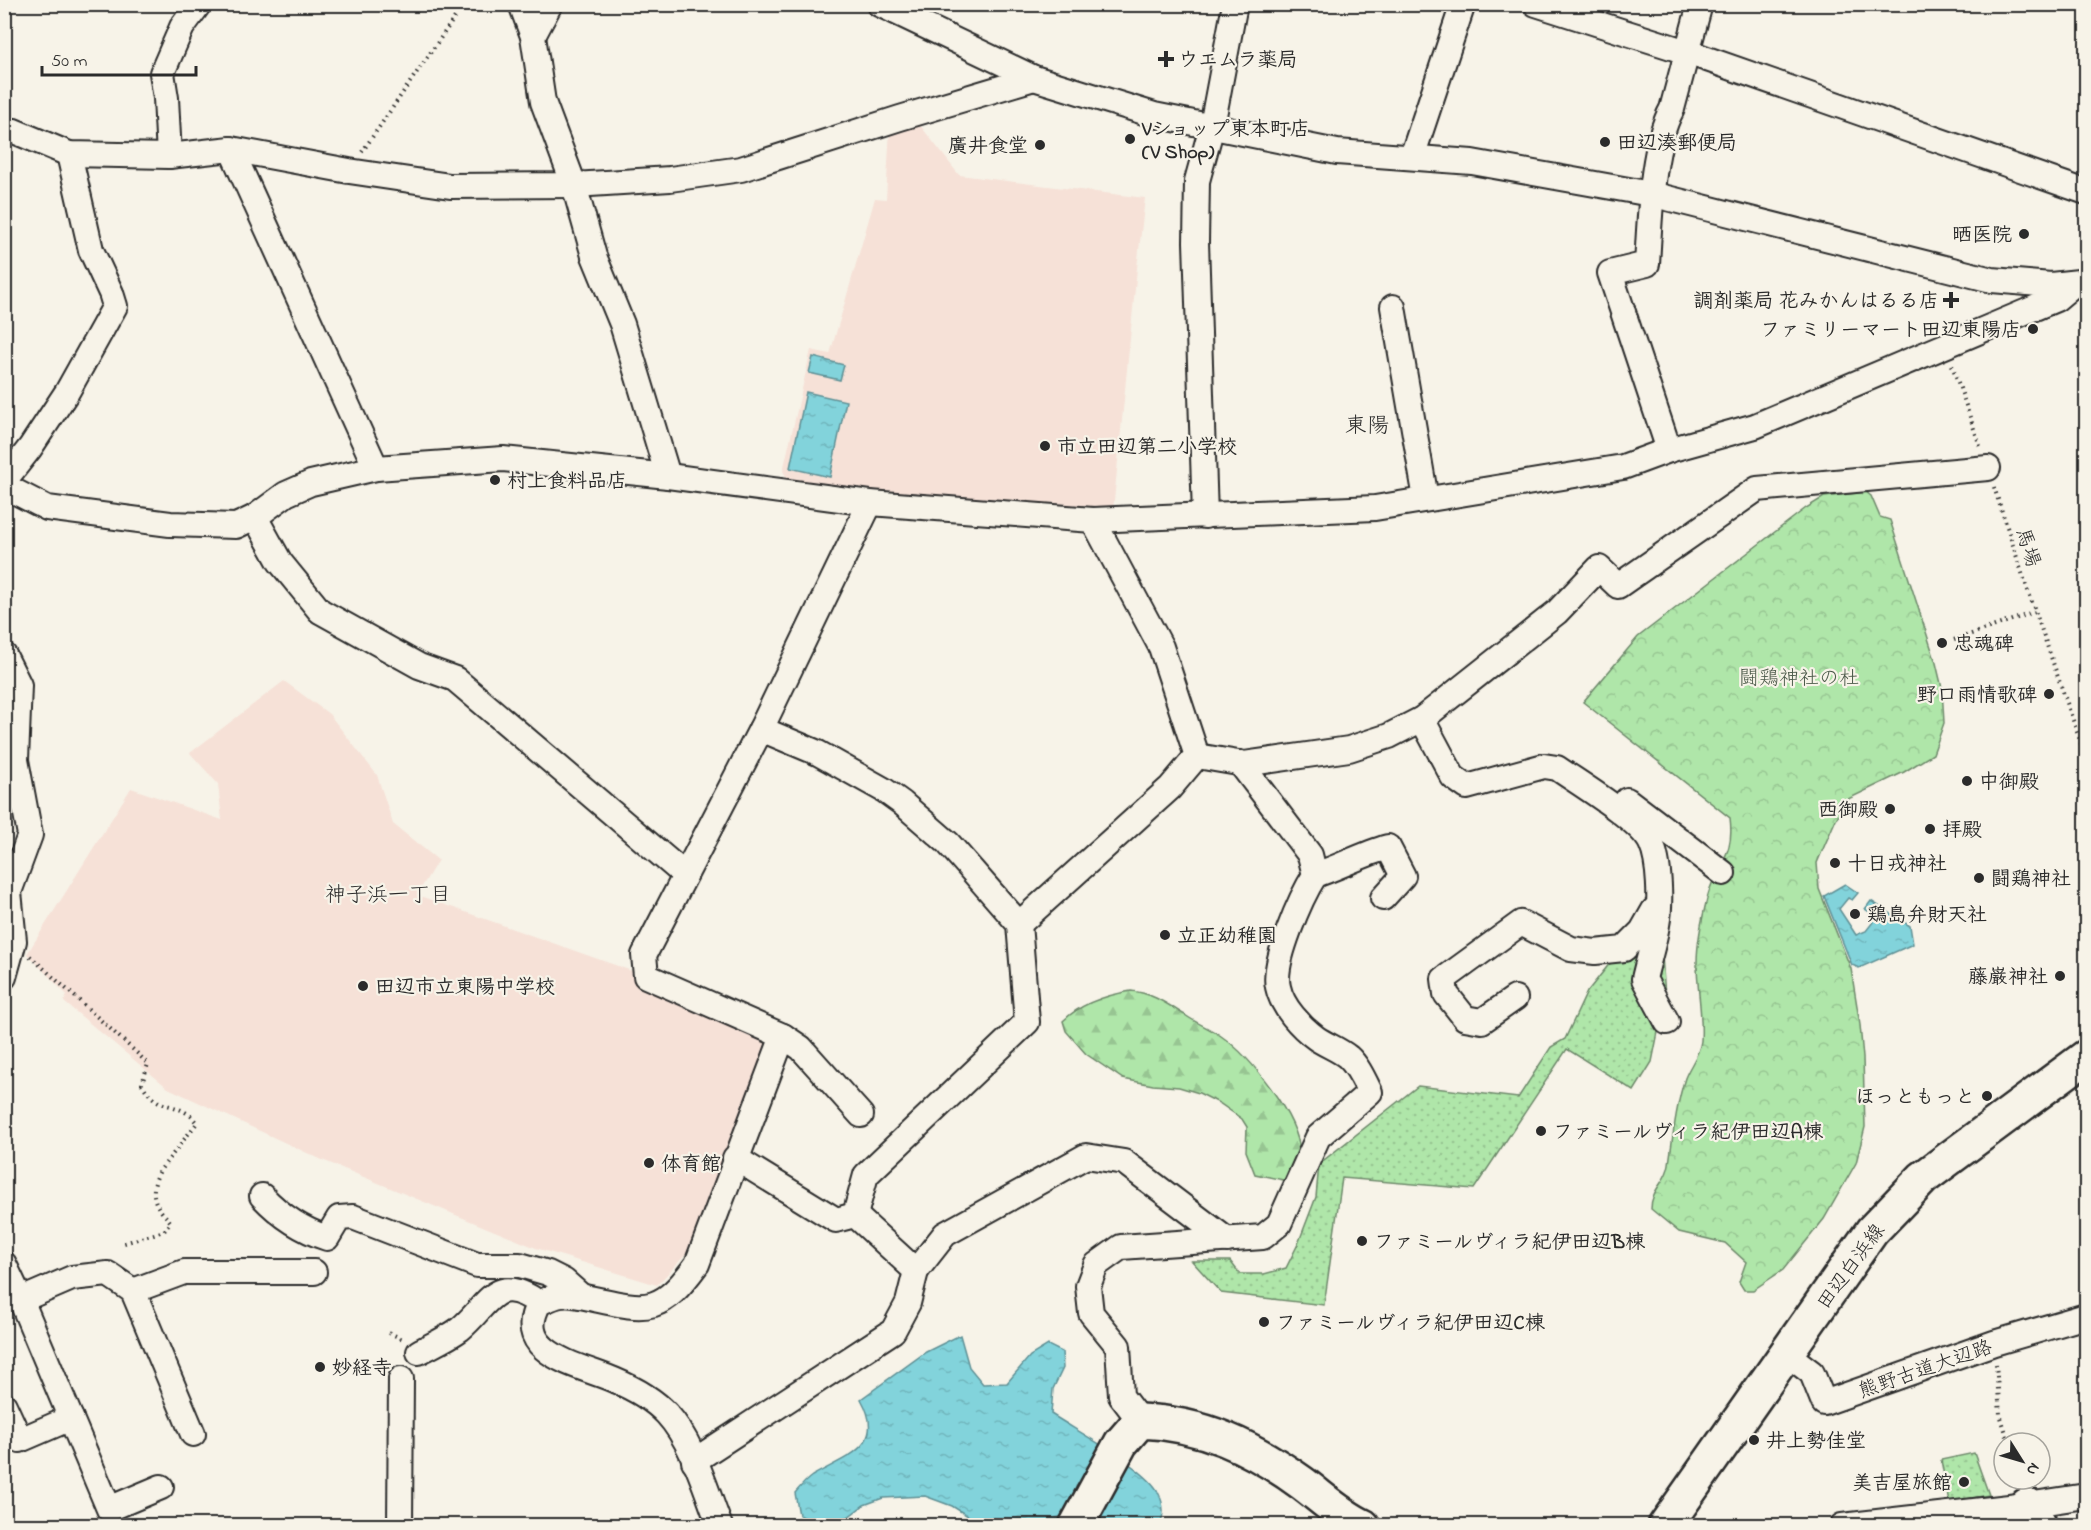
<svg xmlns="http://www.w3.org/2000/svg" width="2091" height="1530" font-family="'Indie Flower','Klee One',sans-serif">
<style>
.built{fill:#f6e1d7}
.grass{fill:url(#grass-dots);stroke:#6d886a;stroke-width:1.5}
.forest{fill:url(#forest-firs);stroke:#6d886a;stroke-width:1.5}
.park{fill:url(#park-crowns);stroke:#6d886a;stroke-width:1.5}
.water{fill:url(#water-ripples);stroke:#5f9095;stroke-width:1.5}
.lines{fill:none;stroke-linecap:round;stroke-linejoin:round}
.street-casing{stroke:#2b2b2b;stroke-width:28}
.secondary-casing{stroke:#2b2b2b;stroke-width:38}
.primary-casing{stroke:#2b2b2b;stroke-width:38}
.path{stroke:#2b2b2b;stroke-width:4;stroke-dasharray:1.5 4.5;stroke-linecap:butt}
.street{stroke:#f7f3e8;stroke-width:24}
.secondary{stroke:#f7f3e8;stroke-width:33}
.primary{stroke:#f7f3e8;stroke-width:33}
.poi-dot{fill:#2b2b2b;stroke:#f7f3e8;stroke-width:2}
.labels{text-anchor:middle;stroke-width:4.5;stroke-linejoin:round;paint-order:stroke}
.poi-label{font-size:20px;font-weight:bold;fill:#2b2b2b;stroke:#f7f3e8;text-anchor:start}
.street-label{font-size:20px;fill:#2b2b2b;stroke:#f7f3e8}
.park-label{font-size:20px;fill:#4c5a4a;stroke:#f7f3e8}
.neighbourhood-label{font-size:21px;fill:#2b2b2b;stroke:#f7f3e8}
.quarter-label{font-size:22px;fill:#2b2b2b;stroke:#f7f3e8}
</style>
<defs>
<pattern id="grass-dots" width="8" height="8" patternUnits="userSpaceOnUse" patternTransform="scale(1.5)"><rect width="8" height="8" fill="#afe6a9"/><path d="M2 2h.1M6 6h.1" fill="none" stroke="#97c592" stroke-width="1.8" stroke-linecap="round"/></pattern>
<pattern id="forest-firs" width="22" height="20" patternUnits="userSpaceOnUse" patternTransform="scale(1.5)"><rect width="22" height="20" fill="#afe6a9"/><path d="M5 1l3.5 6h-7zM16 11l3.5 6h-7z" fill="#97c592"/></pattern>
<pattern id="park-crowns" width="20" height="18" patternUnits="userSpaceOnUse" patternTransform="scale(1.5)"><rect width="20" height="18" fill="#afe6a9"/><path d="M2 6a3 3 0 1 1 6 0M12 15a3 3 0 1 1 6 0" fill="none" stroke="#97c592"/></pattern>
<pattern id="water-ripples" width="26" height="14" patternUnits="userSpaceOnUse" patternTransform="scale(1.5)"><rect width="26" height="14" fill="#82d3db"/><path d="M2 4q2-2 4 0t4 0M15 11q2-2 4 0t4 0" fill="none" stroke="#70b5bc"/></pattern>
</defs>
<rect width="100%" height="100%" fill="#f7f3e8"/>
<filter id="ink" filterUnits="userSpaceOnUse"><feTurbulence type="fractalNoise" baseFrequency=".0167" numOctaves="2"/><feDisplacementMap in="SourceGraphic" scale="12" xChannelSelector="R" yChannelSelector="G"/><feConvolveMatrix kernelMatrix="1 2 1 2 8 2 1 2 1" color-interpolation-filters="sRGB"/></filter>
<g filter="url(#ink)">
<g class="built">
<polygon points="916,120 959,175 1145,198 1137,268 1113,511 926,498 787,478 783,471 811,350 830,354 875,198 886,199 890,128"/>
<polygon points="284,681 329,714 377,775 393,824 438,860 417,895 646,976 783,1036 690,1250 657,1285 536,1248 320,1159 168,1088 64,1002 67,995 27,954 131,788 222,820 218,784 190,753"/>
</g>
<g class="grass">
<polygon points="1658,903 1667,1022 1659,1027 1652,1062 1634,1091 1567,1049 1474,1189 1342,1178 1324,1305 1221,1293 1192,1261 1230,1261 1240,1274 1264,1274 1286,1268 1298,1244 1316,1197 1319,1164 1418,1086 1518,1098 1551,1047 1565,1039 1587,992"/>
<polygon points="1974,1453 1989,1495 1949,1502 1941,1460"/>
</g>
<path class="forest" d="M1131,991C1152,993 1167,1004 1185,1015C1196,1023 1209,1028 1221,1036C1250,1056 1298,1116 1300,1152C1300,1160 1292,1173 1288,1181L1255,1174L1246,1151L1247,1127L1242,1119L1219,1103L1199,1093L1179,1087L1153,1085L1123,1079L1086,1054L1066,1031L1063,1021C1080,1004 1107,995 1131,991Z"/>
<path class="park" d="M1866,492L1871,496L1880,517L1890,520L1936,663L1942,688L1944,723L1933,754L1904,772L1848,799L1836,819L1817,863L1819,889L1851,969L1860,1025L1863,1058L1865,1127L1856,1163L1824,1219L1783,1270L1753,1290H1744L1739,1282L1746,1262L1725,1243L1679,1232L1651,1209C1651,1188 1667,1182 1669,1164C1673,1136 1676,1106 1685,1078C1690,1065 1699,1056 1701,1041C1703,1015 1697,989 1697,963C1697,943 1703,914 1708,895C1717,862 1735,857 1730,818L1583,702L1638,637L1806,508L1824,497Z"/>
<g class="water">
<polygon points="813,357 844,365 840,380 809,373"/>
<polygon points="806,392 846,401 830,477 790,468"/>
<polygon points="1845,884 1858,893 1852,900 1848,898 1839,909 1856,935 1866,931 1877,917 1865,909 1871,901 1910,926 1913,944 1859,968 1852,965 1824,896"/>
<path d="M960,1335L969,1367L983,1384L1007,1383L1030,1356L1048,1345L1062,1352L1063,1368L1053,1389L1051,1414C1077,1431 1143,1467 1157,1490C1163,1501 1165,1514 1160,1525L984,1526L952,1506L925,1496L883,1498L864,1505L848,1517L820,1524L799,1515L795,1493C800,1487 806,1480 812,1476C846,1456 888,1447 861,1399L926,1352Z"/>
</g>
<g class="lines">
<g class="street-casing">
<g id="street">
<polyline points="521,4 533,36 543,102 574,185 594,256 622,324 668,476"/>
<polyline points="879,4 1034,78 1154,115 1337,152 1472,162 1651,194 1992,280 2051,285 2079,282"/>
<polyline points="1536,4 1687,52 2086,192"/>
<polyline points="533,36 550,4"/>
<polyline points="4,130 14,131 69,154 169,156 231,149 349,171 450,186 574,185 670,179 741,169 900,118 1034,78"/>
<polyline points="231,149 376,468"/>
<polyline points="169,156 166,98 162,73 182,27 199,4"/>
<polyline points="1412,157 1463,4"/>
<polyline points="1393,307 1426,499"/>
<path d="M1669,450L1610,273L1647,264C1650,220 1651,147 1672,109L1700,4"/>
<polyline points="4,481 30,448 67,392 115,306 111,293 91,250 69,154"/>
<polyline points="4,486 47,508 170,524 236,526 255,517 286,494 311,483 376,468 503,459 668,476 870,503 1093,520 1375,508 1623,467 1669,450 1755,426 2056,299 2075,283"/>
<polyline points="1205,516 1196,242 1197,181 1212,126 1235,4"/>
<polyline points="255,517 280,562 320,611 419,666 455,679 685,875"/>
<polyline points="1093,520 1161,647 1197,756"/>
<polyline points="4,655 19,685 16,760 30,835 9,892 14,941 4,977"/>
<path d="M1422,719L1453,777L1467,787L1544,766L1557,768C1580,784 1640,820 1651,843C1660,862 1661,904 1657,925C1654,943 1648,961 1644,979L1667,1022"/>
<polyline points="761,729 818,753 884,790 902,803 948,843 1019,924 1027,1022 866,1175 855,1215"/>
<polyline points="1197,756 1244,764 1349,749 1389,736 1422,719 1557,612 1599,568 1618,586 1757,489 1988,468"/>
<polyline points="1627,800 1723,873"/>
<path d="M1315,875C1340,867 1363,854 1388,847L1403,876L1383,898"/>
<polyline points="1019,924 1170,788 1197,756"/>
<polyline points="1515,998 1482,1021 1465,1018 1446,994 1444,979 1521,923 1571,949 1595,952 1624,949 1642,931 1654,910"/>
<polyline points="783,1036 801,1048 861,1115"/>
<path d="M262,1196C280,1215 302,1230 327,1238L339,1218L353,1217L477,1265H520L548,1273L564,1281L581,1296"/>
<polyline points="4,1264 21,1300 109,1509 161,1487"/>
<polyline points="916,1271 945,1234 1086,1156 1124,1162 1227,1240"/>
<polyline points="133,1291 184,1272 314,1272"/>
<polyline points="21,1300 72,1278 108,1274 133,1291 193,1434"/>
<path d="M419,1352C432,1345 448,1338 460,1329C490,1304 495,1272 539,1303"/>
<polyline points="1787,1354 1812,1373 1824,1403 1994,1343 2086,1316"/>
<polyline points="4,1405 20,1440 71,1418"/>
<path d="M1140,1421L1121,1396L1118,1346L1091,1313L1088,1286L1096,1265L1121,1247L1263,1237L1279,1224L1318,1137L1370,1092C1364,1080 1358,1066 1348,1057C1338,1049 1326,1045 1316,1038C1301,1027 1282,1007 1278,987C1272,962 1301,897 1315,875L1310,855L1240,763"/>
<polyline points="694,1461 893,1331 908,1303 916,1271 855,1215 836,1220 735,1158"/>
<polyline points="400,1526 401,1379"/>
<path d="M720,1526C706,1491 693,1442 667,1414C653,1399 633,1388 614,1380C580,1365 511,1354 539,1303C546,1300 554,1296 561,1295C571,1293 584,1297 594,1299C650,1311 661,1313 697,1264L783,1036L646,976L644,955L761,729L870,503"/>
<polyline points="1842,1526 2027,1505 2086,1496"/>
</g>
</g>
<g class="secondary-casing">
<g id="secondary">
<polyline points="2027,1505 2040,1526"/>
<path d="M1076,1526L1121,1443L1140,1421C1202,1423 1252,1447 1302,1483C1321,1497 1341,1516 1363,1526"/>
</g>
</g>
<g class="primary-casing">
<polyline id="primary" points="1665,1526 1872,1231 1923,1178 2086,1057"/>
</g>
<g class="path">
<polyline points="362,152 464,4"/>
<polyline points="1952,365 1981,449"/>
<polyline points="1994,487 2023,576 2086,758"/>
<polyline points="1954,640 2035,612"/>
<path d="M30,956L138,1054L148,1064L142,1084C158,1110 167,1101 187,1113C191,1115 194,1120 197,1123L161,1169C153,1182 150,1198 161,1211C165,1216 168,1218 171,1223L164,1231L121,1244"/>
<polyline points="389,1333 403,1339"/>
<polyline points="1996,1364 2000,1414 2009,1443"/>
</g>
<use href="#street" class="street"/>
<use href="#secondary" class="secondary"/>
<use href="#primary" class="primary"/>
</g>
</g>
<g class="poi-dot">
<path d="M1163 50h6v6h6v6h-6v6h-6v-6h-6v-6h6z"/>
<circle cx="1130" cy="139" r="6"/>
<circle cx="1605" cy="142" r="6"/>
<circle cx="1040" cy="145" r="6"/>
<circle cx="2024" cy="234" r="6"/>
<path d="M1948 291h6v6h6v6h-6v6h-6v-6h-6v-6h6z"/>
<circle cx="2033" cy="329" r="6"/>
<circle cx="1045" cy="446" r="6"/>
<circle cx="495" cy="480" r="6"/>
<circle cx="1942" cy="643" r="6"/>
<circle cx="2049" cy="694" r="6"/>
<circle cx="1967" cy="781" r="6"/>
<circle cx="1890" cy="809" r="6"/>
<circle cx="1930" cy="829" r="6"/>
<circle cx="1835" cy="863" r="6"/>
<circle cx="1979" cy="878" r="6"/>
<circle cx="1855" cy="914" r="6"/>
<circle cx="1165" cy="935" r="6"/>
<circle cx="2060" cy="976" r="6"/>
<circle cx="363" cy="986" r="6"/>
<circle cx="1987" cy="1096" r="6"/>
<circle cx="1541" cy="1131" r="6"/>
<circle cx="649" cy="1163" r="6"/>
<circle cx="1362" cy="1241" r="6"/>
<circle cx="1264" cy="1322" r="6"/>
<circle cx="320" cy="1367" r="6"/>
<circle cx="1754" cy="1440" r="6"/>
<circle cx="1964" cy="1482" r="6"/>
</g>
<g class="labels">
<g class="poi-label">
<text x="1178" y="66">ウエムラ薬局</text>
<text x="1142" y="135">Vショップ東本町店<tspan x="1142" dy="23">(V Shop)</tspan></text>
<text x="1617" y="149">田辺湊郵便局</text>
<text x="1028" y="152" text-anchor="end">廣井食堂</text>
<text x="2012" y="241" text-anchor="end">晒医院</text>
<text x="1939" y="307" text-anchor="end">調剤薬局 花みかんはるる店</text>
<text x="2021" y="336" text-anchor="end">ファミリーマート田辺東陽店</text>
<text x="1057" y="453">市立田辺第二小学校</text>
<text x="507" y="487">村上食料品店</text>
<text x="1954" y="650">忠魂碑</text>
<text x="2037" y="701" text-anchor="end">野口雨情歌碑</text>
<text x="1979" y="788">中御殿</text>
<text x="1878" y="816" text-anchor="end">西御殿</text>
<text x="1942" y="836">拝殿</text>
<text x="1847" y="870">十日戎神社</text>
<text x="1991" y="885">闘鶏神社</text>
<text x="1867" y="921">鶏島弁財天社</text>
<text x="1177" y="942">立正幼稚園</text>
<text x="2048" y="983" text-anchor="end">藤巌神社</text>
<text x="375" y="993">田辺市立東陽中学校</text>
<text x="1975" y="1103" text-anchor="end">ほっともっと</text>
<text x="1553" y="1138">ファミールヴィラ紀伊田辺A棟</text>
<text x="661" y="1170">体育館</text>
<text x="1374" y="1248">ファミールヴィラ紀伊田辺B棟</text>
<text x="1276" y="1329">ファミールヴィラ紀伊田辺C棟</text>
<text x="332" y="1374">妙経寺</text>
<text x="1766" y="1447">井上勢佳堂</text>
<text x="1952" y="1489" text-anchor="end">美吉屋旅館</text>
</g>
<g class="street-label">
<text transform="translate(2029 547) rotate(72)" y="7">馬場</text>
<text transform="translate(1850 1266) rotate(-54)" y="7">田辺白浜線</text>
<text transform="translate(1925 1368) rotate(-19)" y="7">熊野古道大辺路</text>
</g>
<g class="park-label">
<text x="1799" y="684">闘鶏神社の杜</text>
</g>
<g class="neighbourhood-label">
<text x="388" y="901">神子浜一丁目</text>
</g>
<g class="quarter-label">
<text x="1367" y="432">東陽</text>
</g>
</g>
<rect width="2091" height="1530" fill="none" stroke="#f7f3e8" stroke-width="24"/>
<rect x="12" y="12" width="2067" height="1506" fill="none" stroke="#2b2b2b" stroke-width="2" filter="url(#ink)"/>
<g transform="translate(2022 1461) rotate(127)"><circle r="28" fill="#f7f3e8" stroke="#a5a39c" stroke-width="1.5"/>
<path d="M0-4.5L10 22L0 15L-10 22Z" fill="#2b2b2b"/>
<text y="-9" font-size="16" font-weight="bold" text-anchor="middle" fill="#2b2b2b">N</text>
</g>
<path d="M42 66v9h154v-9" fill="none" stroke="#2b2b2b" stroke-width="3"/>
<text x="51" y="66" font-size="18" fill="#2b2b2b" stroke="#f7f3e8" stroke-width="4.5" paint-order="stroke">50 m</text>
</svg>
